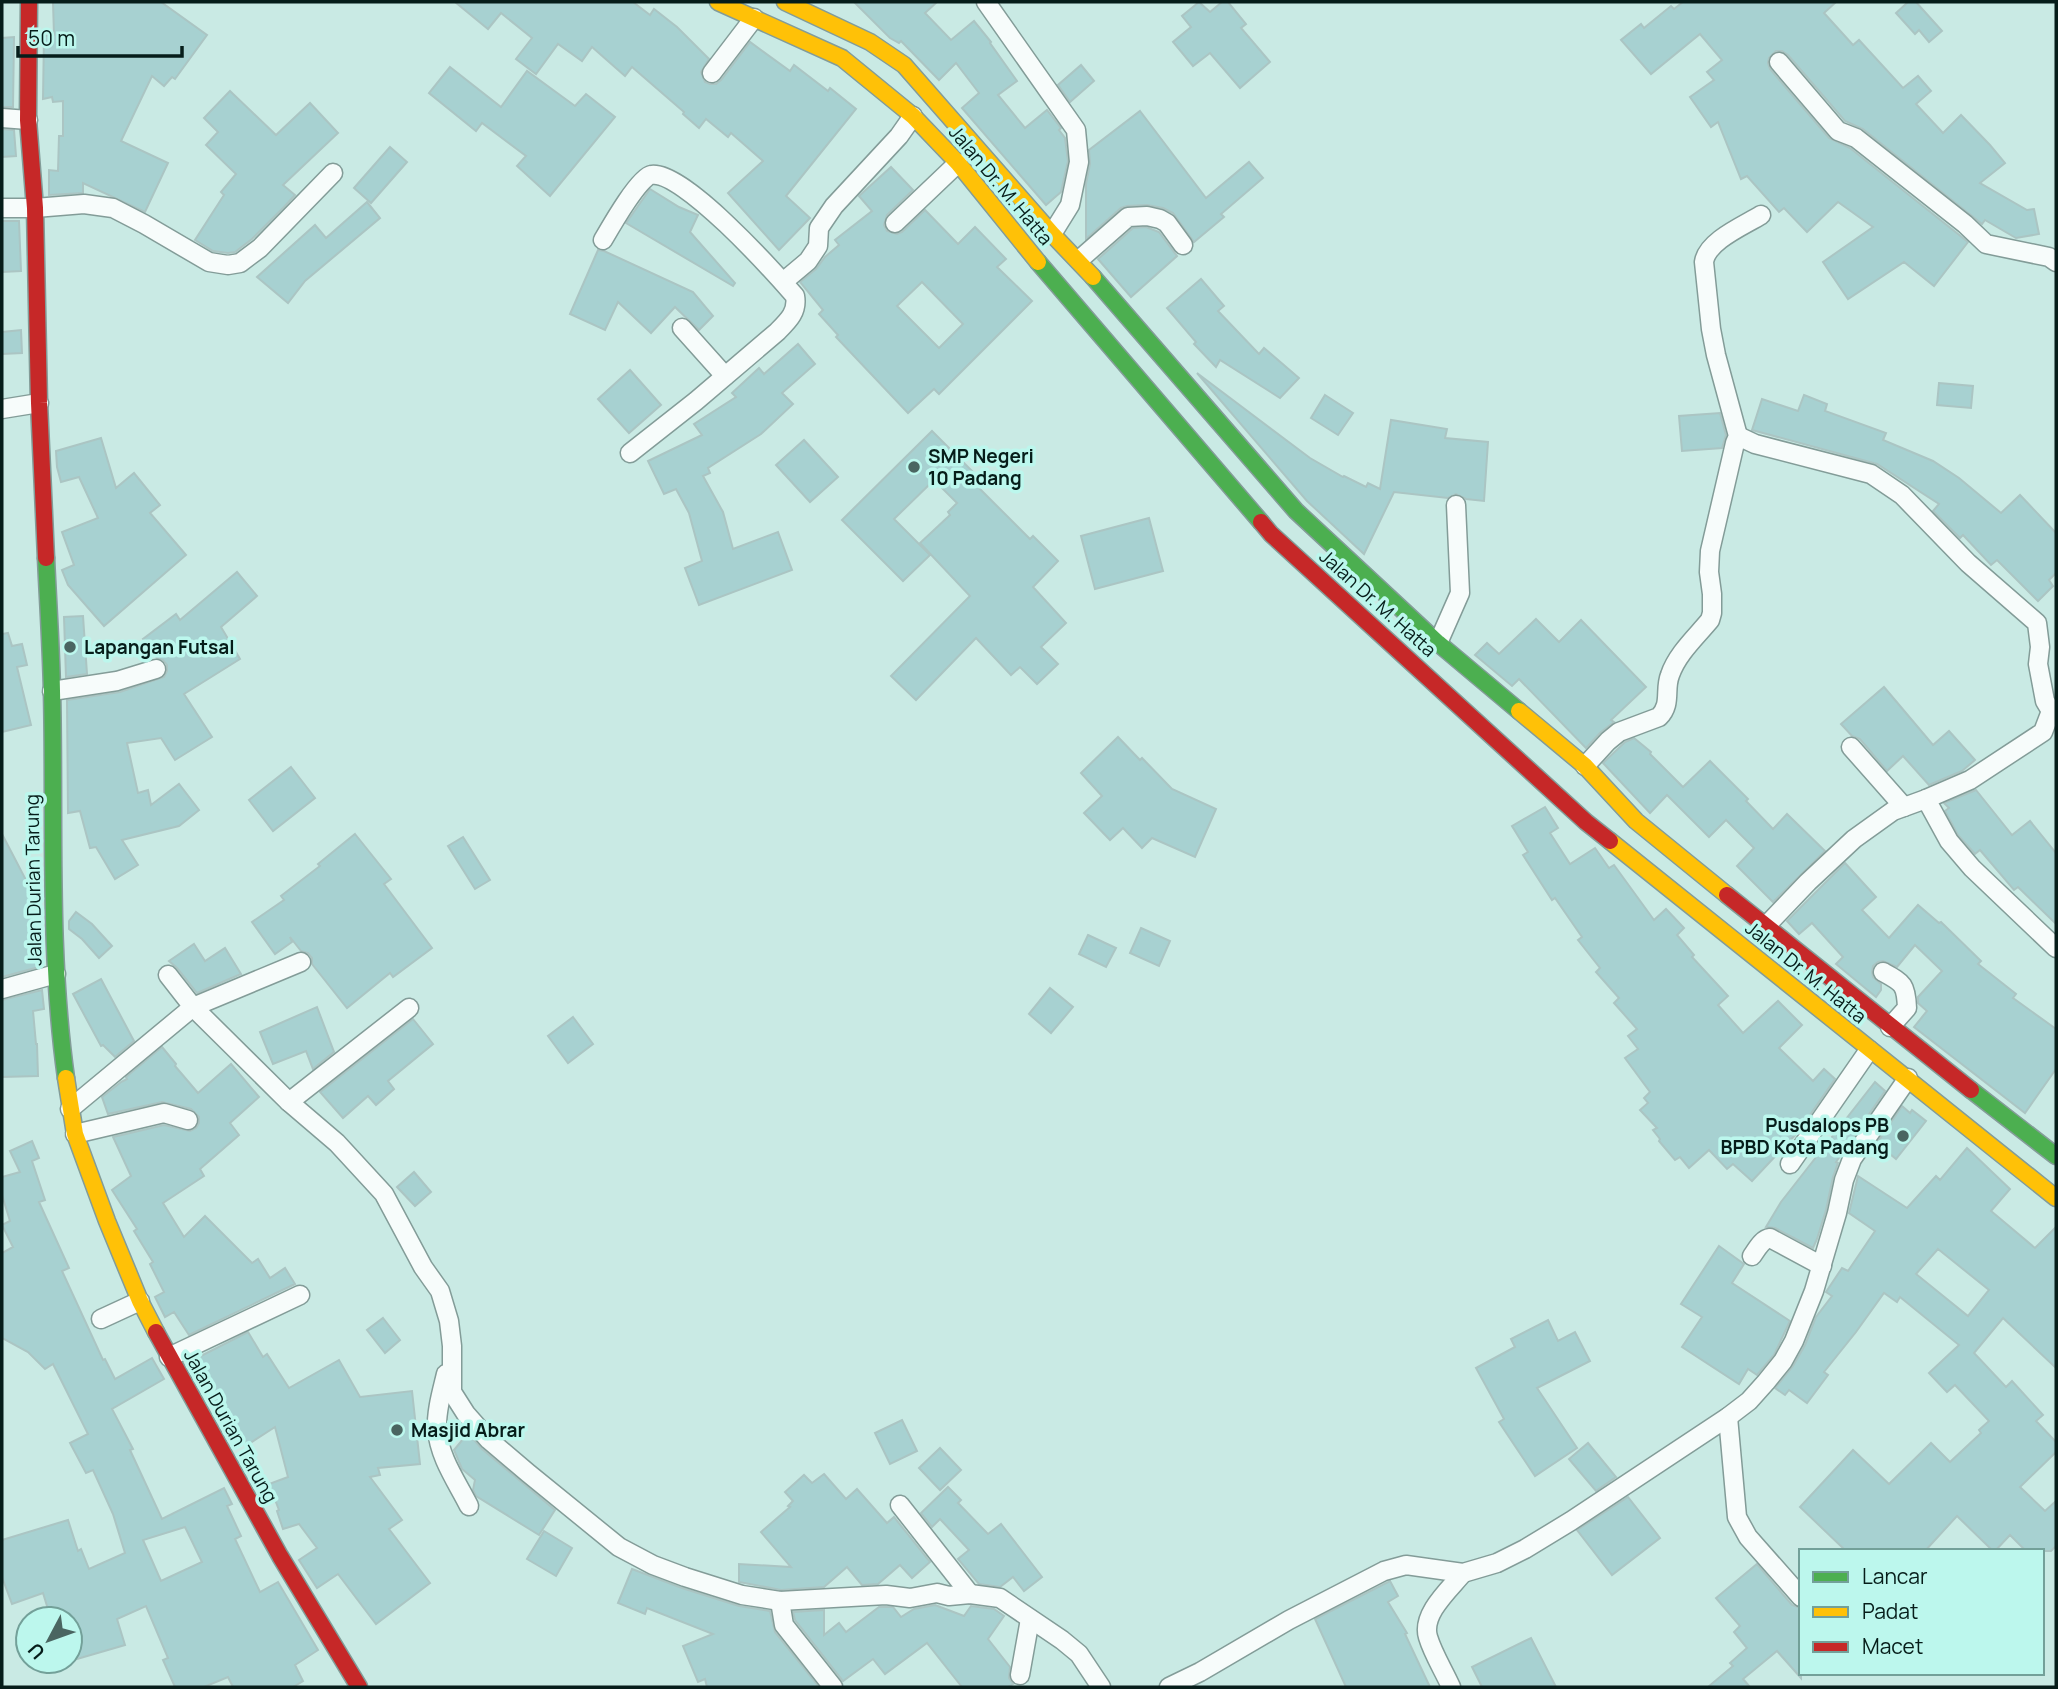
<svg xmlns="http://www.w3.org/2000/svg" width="2058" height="1689" font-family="Manrope,sans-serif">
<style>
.building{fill:#a7d1d1;stroke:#abc5c3;stroke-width:2;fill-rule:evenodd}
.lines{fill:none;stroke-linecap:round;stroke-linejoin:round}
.street-casing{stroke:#839c98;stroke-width:21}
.fast-casing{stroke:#839c98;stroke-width:19}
.slow-casing{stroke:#839c98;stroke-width:19}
.jam-casing{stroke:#839c98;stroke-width:19}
.street{stroke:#f7fcfb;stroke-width:18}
.fast{stroke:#4caf50;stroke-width:16}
.slow{stroke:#ffc107;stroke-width:16}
.jam{stroke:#c62828;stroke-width:16}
.poi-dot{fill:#4a6561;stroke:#bcf7ed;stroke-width:2.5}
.labels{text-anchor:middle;stroke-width:7;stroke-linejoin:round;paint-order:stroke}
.street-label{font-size:19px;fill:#061d1a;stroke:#bcf7ed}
.poi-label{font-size:19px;font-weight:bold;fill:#061d1a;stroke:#bcf7ed;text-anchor:start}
</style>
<rect width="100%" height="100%" fill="#c9eae4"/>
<g class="building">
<polygon points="53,2 161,2 207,35 175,79 172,77 164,86 152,76 121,141 168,163 145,212 83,183 83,193 49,195 49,170 58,171 59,136 63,136 63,101 53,102 52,97 43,99 44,36 54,35"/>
<polygon points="455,2 633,2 650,15 654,9 677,27 709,59 701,72 705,82 710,84 716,84 721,80 750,42 790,71 794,65 828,91 830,88 856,109 786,196 810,218 779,250 728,193 763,161 731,133 728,137 706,119 699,128 683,114 684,112 632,67 625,76 592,47 582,61 558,44 536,74 516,59 532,38 501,13 488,29"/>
<polygon points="854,2 937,2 925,13 951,40 974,21 991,42 990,43 1017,81 998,95 1025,128 1047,110 1061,128 1059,130 1065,138 1068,161 1061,192 1046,205 962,108 979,93 956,63 939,80 901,41 899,43 890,38"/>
<polygon points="1199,2 1210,12 1222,2 1228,2 1246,24 1241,28 1270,62 1240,88 1210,53 1193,66 1173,42 1191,27 1182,16"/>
<polygon points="1683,2 1836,2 1824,13 1853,45 1859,40 1903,88 1918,76 1931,91 1916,104 1943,133 1961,115 1990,145 2005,163 1980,183 2027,210 2034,209 2039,234 2016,238 1985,220 1982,224 1863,129 1845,121 1788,55 1782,51 1776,51 1769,58 1768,63 1770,69 1829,138 1850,148 1968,242 1934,286 1904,262 1848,299 1823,262 1873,227 1838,202 1807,232 1784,208 1779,212 1747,176 1741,179 1718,122 1711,127 1690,97 1714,80 1707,72 1722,60 1700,34 1651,74 1621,40 1641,24 1644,28 1671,6 1674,9"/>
<polygon points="1908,2 1916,2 1942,31 1929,42 1919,30 1915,34 1896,13"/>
<polygon points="14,37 13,107 2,107 2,38"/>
<polygon points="1081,65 1094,81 1070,102 1058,85"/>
<polygon points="450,67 501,107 527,71 575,106 586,94 615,117 550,196 517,166 526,156 482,123 476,131 429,93"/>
<polygon points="230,91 276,135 310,103 338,133 283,185 295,195 284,207 252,239 235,252 228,253 213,251 195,240 224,195 221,192 236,174 206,145 218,132 204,118"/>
<polygon points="1140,111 1206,198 1249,162 1263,178 1221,214 1224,217 1194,242 1173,213 1163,208 1147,205 1127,206 1121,208 1086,239 1086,184 1090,164 1089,150"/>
<polygon points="2,129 14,130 16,156 2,157"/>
<polygon points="390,147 407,162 371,203 354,188"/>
<path d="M891,167L913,190L887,215L884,225L887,231L897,234L902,232L925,210L958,244L975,227L1006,259L997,267L1032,301L939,394L934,389L908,413L836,337L838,335L819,314L823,310L800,282L816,269L825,257L839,245L835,240L872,211L859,196ZM922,282L963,324L939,348L897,306Z"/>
<polygon points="650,189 679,207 698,215 690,232 735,283 733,286 626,223"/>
<polygon points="367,202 380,218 305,281 288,303 257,277 315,225 326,238"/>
<polygon points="2,221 19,221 21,271 2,272"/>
<polygon points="1146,227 1159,232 1177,256 1131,297 1098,259 1133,228"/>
<polygon points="598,250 604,251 693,292 713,316 699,330 675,307 651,333 618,302 605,330 570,314"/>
<polygon points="1201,279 1224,306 1218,311 1259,354 1264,348 1299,378 1280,398 1220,360 1216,367 1194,344 1196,342 1167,308"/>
<polygon points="21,330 22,353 2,354 2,332"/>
<polygon points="798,344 815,364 782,393 793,404 761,434 708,468 710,473 703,476 723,512 733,549 778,532 792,570 699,605 685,568 702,561 689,513 676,489 664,494 648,461 702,435 694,424 736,397 732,393 759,368 764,374"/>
<polygon points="630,370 661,405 629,433 598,399"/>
<polygon points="1197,373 1310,458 1343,477 1344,476 1366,487 1368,483 1380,489 1391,420 1447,429 1445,438 1488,442 1484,501 1466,499 1456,494 1448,498 1394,492 1364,554 1307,501"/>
<polygon points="1939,383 1973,386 1971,408 1937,405"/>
<polygon points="1325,395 1353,413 1338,435 1311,418"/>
<polygon points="1804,395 1827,404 1825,411 1886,433 1883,440 1933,461 1959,478 2001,513 2020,495 2056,533 2056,573 2049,580 2053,586 2038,601 1997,560 1991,565 1963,535 1960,538 1933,511 1939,504 1877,464 1752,430 1762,399 1798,411"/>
<polygon points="1720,413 1726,435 1722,448 1682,451 1679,416"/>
<polygon points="932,431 979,478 974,483 1030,539 1033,536 1058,561 1033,587 1066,623 1041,647 1058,664 1037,684 1020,667 1011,675 976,638 916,700 891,676 970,596 920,543 950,515 948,512 957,503 934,480 894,519 930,555 903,581 842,520"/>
<polygon points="101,438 116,488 134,473 160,505 150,513 186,555 104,626 68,585 62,570 74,565 62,532 98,518 79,477 61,482 57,467 56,451"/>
<polygon points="804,440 838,477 810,502 776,465"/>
<polygon points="1149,518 1163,571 1095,589 1081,536"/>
<polygon points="237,572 257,596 221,627 240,659 184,694 212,737 175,760 161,738 127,743 138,793 148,790 151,805 179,784 199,810 179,826 122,840 138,865 115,879 96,847 90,848 80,811 68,813 67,700 120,692 164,677 167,671 167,665 163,660 157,658 143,639 176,614 180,620"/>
<polygon points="83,616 87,674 66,677 64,617"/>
<polygon points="1536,619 1559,642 1581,620 1646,687 1611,720 1614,722 1601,732 1586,748 1519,679 1512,686 1475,655 1487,643 1499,654"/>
<polygon points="8,633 12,646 22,644 27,665 17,667 31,725 2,732 2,634"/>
<polygon points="1884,687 1933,745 1949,731 1975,760 1962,771 1929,785 1903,756 1887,771 1860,739 1852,736 1841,724"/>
<polygon points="1118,737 1140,760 1142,758 1172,789 1216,809 1195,857 1152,838 1142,848 1123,828 1110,840 1084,813 1102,796 1081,773"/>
<polygon points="1634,738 1651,752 1650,754 1683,787 1710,761 1748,799 1746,801 1773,829 1787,814 1825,851 1773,902 1737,866 1754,848 1726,820 1709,837 1667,795 1650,813 1603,763 1625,742"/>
<polygon points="291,767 315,798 273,831 249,800"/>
<polygon points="1976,790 2012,835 2030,821 2056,853 2056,924 2018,887 2014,890 1980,850 1975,854 1958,835 1945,811 1949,808 1944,803"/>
<polygon points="1545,807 1558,828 1550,833 1570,864 1595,848 1609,868 1614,865 1654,920 1666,909 1684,928 1677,935 1694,955 1692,957 1728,996 1718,1005 1743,1033 1778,1001 1802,1025 1779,1048 1813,1081 1824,1069 1835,1079 1798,1132 1752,1181 1733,1164 1727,1169 1709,1150 1689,1168 1680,1157 1675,1160 1659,1141 1660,1139 1653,1130 1657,1128 1640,1110 1648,1103 1644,1098 1650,1092 1625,1058 1638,1049 1628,1036 1637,1029 1614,1003 1619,998 1596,972 1600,968 1578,940 1582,937 1555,898 1552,900 1523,855 1528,852 1512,826"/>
<polygon points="2,834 27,882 39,967 2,977"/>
<polygon points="355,834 391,879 384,884 432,948 393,977 390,973 347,1008 312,964 312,958 308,953 301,951 290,937 292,942 275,954 252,922 284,900 281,896 320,866 318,864"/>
<polygon points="463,837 490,880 475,889 448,846"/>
<polygon points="1845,863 1876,897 1862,910 1889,938 1918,905 1939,923 1941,922 1981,961 1978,964 2016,994 2013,998 2056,1029 2056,1069 2025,1113 1914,1027 1927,1011 1918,1003 1918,997 1942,971 1915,945 1897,967 1883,961 1878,962 1873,966 1872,972 1873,977 1881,984 1881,990 1876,997 1836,964 1843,957 1812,923 1799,934 1787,921"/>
<polygon points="76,912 92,924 112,946 99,958 82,939 69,929 69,921"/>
<polygon points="1141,928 1170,941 1159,966 1130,953"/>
<polygon points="1088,935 1116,948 1106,967 1079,954"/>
<polygon points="194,944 205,961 225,948 241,974 197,993 177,968 169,961"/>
<polygon points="101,979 134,1041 115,1057 103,1045 101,1046 73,994"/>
<polygon points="1050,988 1073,1007 1051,1033 1029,1014"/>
<polygon points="42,990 44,1009 33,1011 36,1044 37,1044 38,1076 2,1077 2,1000"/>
<polygon points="317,1007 334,1052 313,1069 306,1051 273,1064 260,1032"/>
<polygon points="573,1017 593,1044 568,1063 548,1036"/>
<polygon points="413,1019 433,1044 388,1081 394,1089 376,1105 368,1096 343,1118 320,1092"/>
<polygon points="162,1047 176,1064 175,1066 198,1093 231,1064 259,1097 230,1123 239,1135 200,1169 204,1176 163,1203 184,1237 205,1216 252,1263 258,1259 270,1278 285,1268 295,1284 189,1335 174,1312 165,1317 155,1297 164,1292 150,1264 153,1262 134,1231 137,1229 112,1190 131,1176 113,1137 164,1125 190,1131 196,1128 199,1123 199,1117 191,1109 162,1102 108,1114 102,1097 121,1082 127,1079 126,1077"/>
<polygon points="1875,1082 1885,1091 1836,1162 1838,1163 1833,1177 1826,1210 1817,1239 1813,1248 1775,1228 1766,1227 1781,1202"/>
<polygon points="1902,1106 1910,1113 1912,1110 1926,1121 1896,1159 1877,1143"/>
<path d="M32,1141L39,1158L32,1161L45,1200L39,1202L69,1268L62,1271L103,1360L105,1359L115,1379L152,1358L164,1379L112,1409L133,1449L130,1450L162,1519L224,1488L232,1504L227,1506L241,1536L235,1539L260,1592L278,1582L318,1650L295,1665L303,1681L293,1687H233L228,1677L204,1687H175L163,1660L168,1658L146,1606L117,1619L125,1645L77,1659L70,1637V1619H51L43,1593L12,1604L2,1577V1540L68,1520L78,1551L81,1549L89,1569L125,1553L113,1514L93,1470L86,1473L70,1443L88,1434L53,1364L45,1369L28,1352L2,1338V1253L13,1247L2,1225L10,1221L2,1195V1177L20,1172L10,1151ZM185,1527L202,1562L161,1581L143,1540Z"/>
<path d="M1967,1148L2010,1189L1991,1211L2035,1248L2056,1227V1368L2003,1318L1974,1353L2006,1387L2012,1381L2043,1415L2036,1421L2056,1442V1452L2020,1487L2045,1511L2056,1501V1546L2051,1551H2026L2010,1535L1995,1551H1993L1957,1516L1925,1551H1846L1800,1507L1853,1450L1889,1484L1931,1443L1950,1462L1981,1433L1979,1430L1989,1421L1955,1385L1947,1392L1929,1373L1959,1345L1900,1297L1897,1302L1884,1293L1856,1332L1824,1372L1828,1375L1807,1403L1789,1390L1785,1395L1775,1388L1793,1366L1805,1345L1816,1317L1832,1296L1826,1292L1842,1268L1848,1271L1875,1231L1849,1213L1858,1176L1907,1208L1936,1176L1940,1180ZM1938,1249L1989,1290L1968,1316L1916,1274Z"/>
<polygon points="414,1172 431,1192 415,1206 397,1187"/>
<polygon points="1719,1246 1744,1264 1732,1283 1790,1321 1774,1355 1757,1375 1748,1369 1739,1384 1682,1347 1702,1317 1681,1304"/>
<polygon points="383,1318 400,1340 385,1353 367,1330"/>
<polygon points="1548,1320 1558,1341 1575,1332 1590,1361 1537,1388 1577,1448 1535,1476 1499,1422 1504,1419 1476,1368 1515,1347 1511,1339"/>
<polygon points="248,1332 263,1357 267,1354 289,1388 339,1360 360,1397 412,1391 420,1464 378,1468 380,1475 370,1477 402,1520 389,1529 430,1583 376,1624 338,1574 317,1588 299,1560 317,1548 299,1524 283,1529 277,1511 279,1510 269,1484 288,1477 275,1427 247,1445 230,1418 228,1420 189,1362"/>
<polygon points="902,1420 917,1451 890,1464 875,1433"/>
<polygon points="468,1433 482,1449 555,1510 539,1535 476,1496 473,1490 475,1480 462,1469 454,1450"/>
<polygon points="1588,1443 1616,1477 1596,1491 1569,1459"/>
<polygon points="940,1448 961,1470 940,1490 919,1468"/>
<polygon points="824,1474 846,1499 857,1489 887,1523 894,1517 930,1562 912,1578 900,1565 878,1584 862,1585 847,1567 824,1587 781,1590 739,1582 739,1564 791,1567 761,1532 790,1507 788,1506 793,1501 785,1492 804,1475 812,1483"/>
<polygon points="948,1487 961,1500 958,1503 988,1534 1001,1524 1042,1577 1024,1591 1013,1577 1000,1587 979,1584 958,1559 969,1550 940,1519 932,1527 921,1513"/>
<polygon points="1628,1497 1660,1538 1612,1575 1577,1530"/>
<polygon points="544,1531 572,1548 556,1576 527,1559"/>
<polygon points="1757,1564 1792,1605 1801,1608 1801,1678 1777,1651 1743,1679 1750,1687 1708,1687 1733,1666 1730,1663 1747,1648 1734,1632 1740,1626 1716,1598"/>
<polygon points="632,1569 682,1588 739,1606 770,1611 775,1632 819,1687 707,1687 705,1679 698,1682 683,1646 713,1634 647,1608 645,1614 618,1603"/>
<polygon points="1390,1581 1398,1596 1388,1602 1407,1633 1405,1634 1430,1687 1346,1687 1315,1619"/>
<polygon points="935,1605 964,1616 971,1606 994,1609 1004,1616 988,1639 1010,1667 1009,1678 1013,1684 1008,1687 962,1687 927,1643 885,1674 873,1659 843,1681 795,1620 793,1612 824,1610 824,1635 839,1623 846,1632 879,1607 893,1607 901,1617 914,1609"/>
<polygon points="1531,1638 1556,1687 1482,1687 1472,1667"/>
</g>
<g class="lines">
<g class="street-casing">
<g id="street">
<polyline points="986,2 1076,130 1079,162 1070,205 1052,234"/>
<polyline points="1779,62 1838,131 1856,138 1965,224 1986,244 2049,257 2056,262"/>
<polyline points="712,73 754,18"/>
<polyline points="2,118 28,120"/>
<polyline points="2,208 35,208 84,204 113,208 144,224 209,262 228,265 240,263 260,248 333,173"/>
<polyline points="895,223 958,163"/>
<path d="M603,240C610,228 639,177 651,175C682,169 774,272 795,296C798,312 788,321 777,332L696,401L630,453"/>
<polyline points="1079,260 1128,217 1147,216 1160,219 1167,223 1183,245"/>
<polyline points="783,282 808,261 818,246 819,228 834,206 899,136 913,116"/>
<polyline points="682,328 725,376"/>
<polyline points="2,409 39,403"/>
<polyline points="1738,436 1755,444 1871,474 1902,495 1968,563 2037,623 2040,647 2038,664 2045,701 2051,711 2043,732 1970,780 1926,799"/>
<polyline points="1438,643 1460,593 1456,505"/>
<polyline points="52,691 117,681 156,669"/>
<polyline points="1851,747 1904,807"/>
<path d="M1585,766L1608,741L1619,732L1659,717C1672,704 1664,690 1670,675C1677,654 1696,637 1710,620L1712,613V594L1709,572L1710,551L1735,443L1738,436L1716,355L1711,329L1704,262C1707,241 1743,226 1761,215"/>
<polyline points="1765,927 1808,882 1854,839 1893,811 1926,799 1949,841 1972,868 2056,948"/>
<path d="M1883,972C1903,983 1906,984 1907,1008L1890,1027"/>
<polyline points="168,975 193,1007 289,1102 337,1143 384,1194 423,1267 440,1291 449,1321 452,1346 452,1392 466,1414 489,1440 528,1473 619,1547 653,1565 685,1577 742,1595 780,1601 886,1595 910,1598 937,1593 949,1596 970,1594 1000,1598 1062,1640 1079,1654 1101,1687"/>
<polyline points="2,989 56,974"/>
<polyline points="289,1102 409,1008"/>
<polyline points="70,1109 193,1007 301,962"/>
<polyline points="75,1134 164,1113 188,1120"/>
<polyline points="1790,1164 1869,1050"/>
<path d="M1752,1256C1757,1249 1762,1239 1770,1238L1822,1266"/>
<polyline points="101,1319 140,1301"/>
<polyline points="169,1357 300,1295"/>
<path d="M446,1374C442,1391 436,1411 437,1429C439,1457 457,1482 469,1506"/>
<polyline points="1728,1417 1737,1517 1748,1537 1801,1597"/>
<polyline points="900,1505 970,1594"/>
<polyline points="780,1601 784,1625 833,1687"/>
<polyline points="1020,1675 1030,1619"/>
<polyline points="1169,1687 1200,1672 1289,1620 1384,1571 1406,1565 1463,1573 1497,1563 1525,1549 1571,1521 1728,1417 1749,1401 1766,1382 1783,1361 1794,1341 1814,1291 1837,1213 1844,1180 1852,1159 1908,1078"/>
<path d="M1451,1687C1444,1671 1433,1654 1428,1637C1421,1614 1450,1589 1463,1573"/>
</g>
</g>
<g class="fast-casing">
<g id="fast">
<polyline points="1038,262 1261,522"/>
<polyline points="1093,277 1296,511 1438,643 1519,711"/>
<path d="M46,558C48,602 51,646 52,691C55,820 48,949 66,1078"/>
<polyline points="1971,1090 2056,1156"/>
</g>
</g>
<g class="slow-casing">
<g id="slow">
<polyline points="718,2 842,58 913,116 958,163 1038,262"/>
<polyline points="785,2 870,42 904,65 1052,234 1093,277"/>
<polyline points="1519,711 1585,766 1636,821 1727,895"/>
<polyline points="1610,841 2056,1198"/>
<polyline points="66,1078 75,1134 107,1221 140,1301 156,1332"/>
</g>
</g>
<g class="jam-casing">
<g id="jam">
<polyline points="29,2 28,120 35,208 39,403 46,558"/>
<polyline points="1261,522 1271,534 1586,822 1610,841"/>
<polyline points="1727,895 1971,1090"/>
<polyline points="156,1332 280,1556 359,1687"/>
</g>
</g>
<use href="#street" class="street"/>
<use href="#fast" class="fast"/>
<use href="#slow" class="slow"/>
<use href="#jam" class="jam"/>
</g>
<g class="poi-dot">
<circle cx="914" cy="467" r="7"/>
<circle cx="70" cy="647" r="7"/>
<circle cx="1903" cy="1136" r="7"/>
<circle cx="397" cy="1430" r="7"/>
</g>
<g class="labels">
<g class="street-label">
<text transform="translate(1001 185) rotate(50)" y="7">Jalan Dr. M. Hatta</text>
<text transform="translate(1378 603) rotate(42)" y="7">Jalan Dr. M. Hatta</text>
<text transform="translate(33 880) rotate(-91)" y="7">Jalan Durian Tarung</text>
<text transform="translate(1806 972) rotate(39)" y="7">Jalan Dr. M. Hatta</text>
<text transform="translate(231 1426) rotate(61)" y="7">Jalan Durian Tarung</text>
</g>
<g class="poi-label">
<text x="928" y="463">SMP Negeri<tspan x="928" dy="22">10 Padang</tspan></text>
<text x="84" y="654">Lapangan Futsal</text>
<text x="1889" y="1132" text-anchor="end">Pusdalops PB<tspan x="1889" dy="22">BPBD Kota Padang</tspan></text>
<text x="411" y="1437">Masjid Abrar</text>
</g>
</g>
<rect width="2058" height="1689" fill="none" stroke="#061d1a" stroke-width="7"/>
<rect x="1799" y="1549" width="245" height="126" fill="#bcf7ed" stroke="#73a099" stroke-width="2"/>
<rect x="1813" y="1572" width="35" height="10" fill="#4caf50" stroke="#73a099" stroke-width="2"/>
<text x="1862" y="1584" font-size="21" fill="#061d1a">Lancar</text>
<rect x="1813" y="1607" width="35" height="10" fill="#ffc107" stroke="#73a099" stroke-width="2"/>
<text x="1862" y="1619" font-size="21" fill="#061d1a">Padat</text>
<rect x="1813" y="1642" width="35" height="10" fill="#c62828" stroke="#73a099" stroke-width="2"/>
<text x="1862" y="1654" font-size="21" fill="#061d1a">Macet</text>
<g transform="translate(49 1640) rotate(229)"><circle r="33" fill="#bcf7ed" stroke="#73a099" stroke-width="2"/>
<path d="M0-5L12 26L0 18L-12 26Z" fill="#4a6561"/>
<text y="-10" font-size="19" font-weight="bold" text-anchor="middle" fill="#061d1a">U</text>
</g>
<path d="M18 46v10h164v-10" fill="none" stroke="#061d1a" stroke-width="3.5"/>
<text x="28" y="46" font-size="21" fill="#061d1a" stroke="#bcf7ed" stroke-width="5" paint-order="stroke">50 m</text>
</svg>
